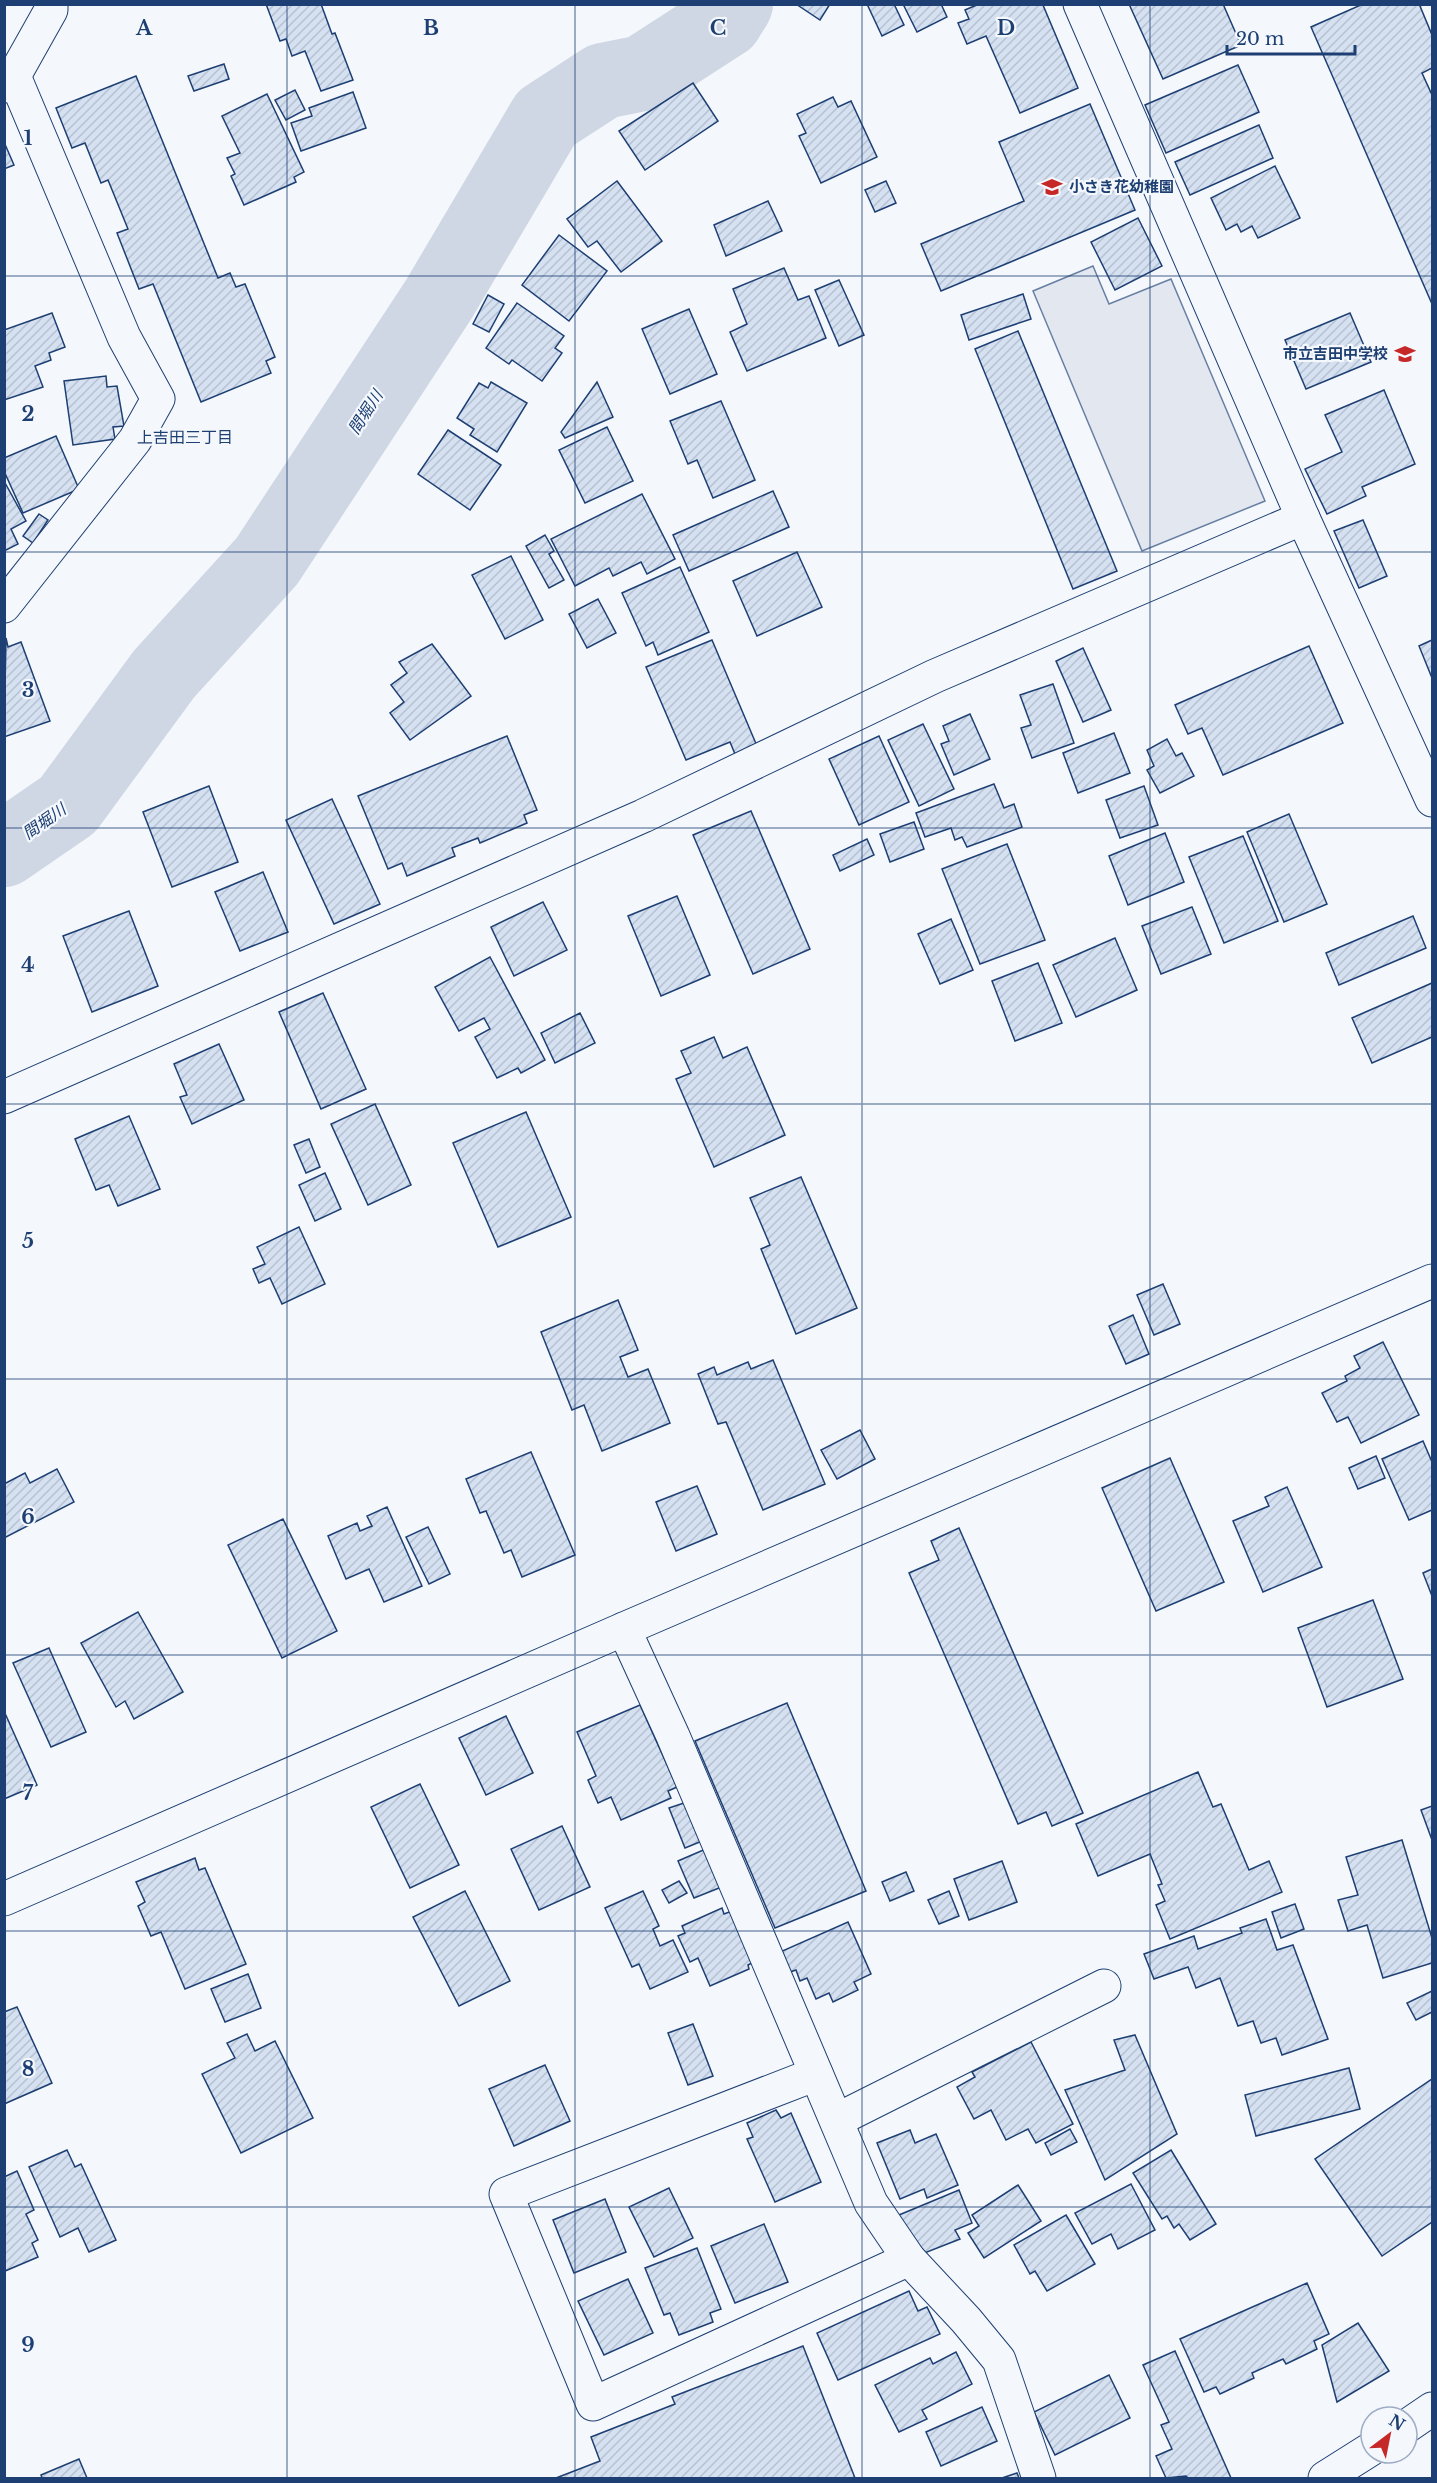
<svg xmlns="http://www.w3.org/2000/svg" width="1437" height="2483" font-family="'Libre Baskerville','Noto Sans JP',serif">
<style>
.parking{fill:#e3e8f0;stroke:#687fa3;stroke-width:1.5}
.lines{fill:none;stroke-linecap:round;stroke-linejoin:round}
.river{stroke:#cfd7e4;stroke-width:76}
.building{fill:url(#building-hatch);stroke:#1d3f73;stroke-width:1.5}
.minor-casing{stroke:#1d3f73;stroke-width:35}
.tertiary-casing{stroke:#1d3f73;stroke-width:35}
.minor{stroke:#f4f7fb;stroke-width:33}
.tertiary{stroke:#f4f7fb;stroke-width:33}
.grid{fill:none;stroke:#1d3f73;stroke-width:1.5;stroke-opacity:0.55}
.labels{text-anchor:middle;stroke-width:4.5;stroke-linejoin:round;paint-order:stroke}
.poi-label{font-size:15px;font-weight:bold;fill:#1d3f73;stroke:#f4f7fb;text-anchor:start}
.water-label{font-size:16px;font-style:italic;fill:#1d3f73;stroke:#f4f7fb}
.neighbourhood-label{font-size:16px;fill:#1d3f73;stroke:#f4f7fb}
.grid-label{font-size:20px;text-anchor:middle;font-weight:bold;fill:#1d3f73;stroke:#f4f7fb;stroke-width:4.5;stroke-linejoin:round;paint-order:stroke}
</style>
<defs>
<pattern id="building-hatch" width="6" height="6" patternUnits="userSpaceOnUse" patternTransform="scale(1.5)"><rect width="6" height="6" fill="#d5e0f0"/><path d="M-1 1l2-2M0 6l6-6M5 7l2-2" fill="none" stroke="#b6c1d1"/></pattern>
</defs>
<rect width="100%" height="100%" fill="#f4f7fb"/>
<polygon class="parking" points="1093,266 1109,304 1171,279 1265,501 1142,551 1033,291"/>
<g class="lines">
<polyline class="river" points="4,849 68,805 164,674 267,561 439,299 546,118 603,81 643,73 725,20 735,4"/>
</g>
<g class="building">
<polygon points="266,4 321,4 332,34 335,33 353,80 321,91 305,51 292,56 286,39 280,41"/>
<polygon points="796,4 830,4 820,20"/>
<polygon points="867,4 894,4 904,25 882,36"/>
<polygon points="903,4 941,4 947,17 917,32"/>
<polygon points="979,4 1045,4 1043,5 1078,88 1020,113 986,36 967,44 958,23 969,19 965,10"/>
<polygon points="1129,4 1223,4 1241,45 1163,79"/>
<polygon points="1363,4 1424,4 1420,6 1432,35 1432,68 1422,73 1432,95 1432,304 1311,27"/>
<polygon points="224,64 229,79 194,91 188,76"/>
<polygon points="1238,65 1259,112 1166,153 1145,105"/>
<polygon points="136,76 218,278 230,273 236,287 245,284 275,357 266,361 271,373 201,402 153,284 139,289 117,233 128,229 108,180 101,183 85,143 72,148 56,108"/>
<polygon points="693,83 718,121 645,170 619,131"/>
<polygon points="295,90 305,110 286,120 275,100"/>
<polygon points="353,92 366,128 301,151 291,123 312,116 309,108"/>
<polygon points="267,94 304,172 294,177 296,182 244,205 231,176 235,174 227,158 240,153 222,116"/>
<polygon points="833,97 838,107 851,101 877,157 821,183 799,136 806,133 797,114"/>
<polygon points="1090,104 1135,210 941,291 921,244 1024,201 999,142"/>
<polygon points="1259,125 1273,158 1190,195 1175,162"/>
<polygon points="4,142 14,165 4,169"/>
<polygon points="1275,166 1300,218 1258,238 1252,226 1241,232 1237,224 1226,230 1211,198"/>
<polygon points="617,181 662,241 621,272 597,241 588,247 567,219"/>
<polygon points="886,181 896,203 875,212 865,190"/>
<polygon points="768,201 782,231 726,256 714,225"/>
<polygon points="1138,218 1162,266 1115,290 1091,242"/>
<polygon points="559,235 607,271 569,321 522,285"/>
<polygon points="784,268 798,300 809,296 826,338 747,371 730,332 747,324 733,289"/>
<polygon points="839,280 864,335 839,346 815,290"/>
<polygon points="1023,294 1031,319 969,340 961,315"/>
<polygon points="488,295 504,304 489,332 473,324"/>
<polygon points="517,303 564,336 555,348 562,353 542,381 512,360 509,364 486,348"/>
<polygon points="689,309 717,374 670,394 642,329"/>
<polygon points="52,313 65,347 49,353 51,360 35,366 43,387 4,400 4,330"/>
<polygon points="1350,313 1371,362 1306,389 1285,340"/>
<polygon points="1018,331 1117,571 1073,589 975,349"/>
<polygon points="106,376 107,387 117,386 124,426 113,427 115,439 73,445 64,381"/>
<polygon points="491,382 527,403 497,452 470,435 474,429 457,418 479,383 488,388"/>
<polygon points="597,382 613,417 565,438 561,432"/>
<polygon points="1384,390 1415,464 1362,487 1366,496 1327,514 1305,469 1342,452 1325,415"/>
<polygon points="721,401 755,480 713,498 697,460 688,464 670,421"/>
<polygon points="607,427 633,481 585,503 559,450"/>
<polygon points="448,430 501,465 470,510 418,474"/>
<polygon points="56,436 79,489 23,513 4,471 4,458"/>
<polygon points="4,481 26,521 11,529 18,544 4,551"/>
<polygon points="773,491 789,527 689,571 673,535"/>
<polygon points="642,494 675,559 647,574 641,562 613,576 609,568 575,586 551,539"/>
<polygon points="39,514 48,520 33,543 23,536"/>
<polygon points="1363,520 1387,576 1359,588 1334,531"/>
<polygon points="545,535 554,551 549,554 564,580 549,588 526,546"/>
<polygon points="797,552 822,607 757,636 733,581"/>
<polygon points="511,556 543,620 505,639 472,575"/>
<polygon points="680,567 709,632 658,655 653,642 646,646 622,593"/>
<polygon points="598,599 616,633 587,648 569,614"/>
<polygon points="6,638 8,647 21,642 50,721 4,737"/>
<polygon points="712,640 757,746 735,754 730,742 686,760 646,667"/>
<polygon points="1432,640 1432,678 1419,646"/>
<polygon points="432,644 471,696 410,740 390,713 404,702 391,685 407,673 399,662"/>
<polygon points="1309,646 1343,723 1223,775 1202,728 1188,734 1175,705"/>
<polygon points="1083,648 1111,710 1083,722 1056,661"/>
<polygon points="1053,684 1074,743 1032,758 1021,728 1031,725 1020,695"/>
<polygon points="970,714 990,759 954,775 941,744 949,741 943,726"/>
<polygon points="923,724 954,789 919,806 888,740"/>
<polygon points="1114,733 1130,773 1078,793 1063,753"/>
<polygon points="507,736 537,810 524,815 527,823 480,843 478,838 452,848 455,856 407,876 402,863 388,869 358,796"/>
<polygon points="879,736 909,802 859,825 829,759"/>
<polygon points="1167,739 1176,756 1182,753 1194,776 1160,793 1147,770 1154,766 1147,750"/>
<polygon points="994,784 1004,808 1014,804 1022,827 967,847 962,837 955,840 951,828 925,837 916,813"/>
<polygon points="209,786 238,862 172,887 143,812"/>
<polygon points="1144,786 1158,825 1120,838 1106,800"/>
<polygon points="332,799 380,904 334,924 286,820"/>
<polygon points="751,811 810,949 753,974 693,835"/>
<polygon points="1289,814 1327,904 1284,922 1247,832"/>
<polygon points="914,822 924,849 890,862 880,834"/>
<polygon points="1165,833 1184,882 1128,905 1109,856"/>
<polygon points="1243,836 1278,921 1224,943 1189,857"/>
<polygon points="867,839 874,855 840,871 833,855"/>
<polygon points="1007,844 1045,940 980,964 942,869"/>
<polygon points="263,872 288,932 240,951 215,892"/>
<polygon points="677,896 710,975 661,996 628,916"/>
<polygon points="543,902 567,950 514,976 491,927"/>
<polygon points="1192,907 1211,954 1161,974 1142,926"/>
<polygon points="129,911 158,986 92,1012 63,936"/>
<polygon points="1413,916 1426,948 1339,985 1326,953"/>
<polygon points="951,919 973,970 940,984 918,934"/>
<polygon points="1115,938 1137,990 1076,1017 1053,965"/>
<polygon points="490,957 545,1060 521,1073 518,1068 497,1078 475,1037 490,1029 484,1018 459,1031 435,987"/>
<polygon points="1038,963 1062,1023 1015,1041 992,981"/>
<polygon points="1432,983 1432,1037 1372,1063 1352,1018"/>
<polygon points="323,993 366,1089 321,1109 279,1012"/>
<polygon points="580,1013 595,1043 555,1063 541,1033"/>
<polygon points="714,1037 723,1058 747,1047 785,1135 714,1167 676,1079 691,1073 681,1051"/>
<polygon points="219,1044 244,1100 192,1124 180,1097 187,1095 174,1064"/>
<polygon points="375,1104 411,1185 368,1205 331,1124"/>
<polygon points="526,1112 571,1217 498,1247 453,1143"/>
<polygon points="129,1116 160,1189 118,1206 109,1185 96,1190 75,1139"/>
<polygon points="309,1139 320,1167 306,1173 294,1145"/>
<polygon points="325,1173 341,1209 315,1221 299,1185"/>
<polygon points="801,1177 857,1308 796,1334 761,1249 770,1245 750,1198"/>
<polygon points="299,1227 325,1284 282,1304 270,1278 259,1283 253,1269 265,1264 257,1247"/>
<polygon points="1163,1284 1180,1324 1154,1335 1137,1295"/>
<polygon points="618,1300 638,1350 620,1357 628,1377 648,1369 670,1423 602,1451 584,1405 572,1410 541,1332"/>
<polygon points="1133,1315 1149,1354 1126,1364 1109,1326"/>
<polygon points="1383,1342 1419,1415 1361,1443 1348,1417 1337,1422 1322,1393 1347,1381 1345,1376 1360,1368 1354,1356"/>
<polygon points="773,1360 825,1484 763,1510 726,1422 718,1424 698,1374 714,1367 717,1375 748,1362 751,1369"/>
<polygon points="860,1430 875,1459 837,1479 821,1450"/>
<polygon points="1423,1441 1432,1462 1432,1510 1409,1520 1382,1459"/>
<polygon points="531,1452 575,1555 522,1577 511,1550 504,1553 486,1511 480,1513 466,1479"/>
<polygon points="1376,1456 1385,1478 1358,1489 1349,1468"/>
<polygon points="1170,1458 1224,1582 1156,1611 1102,1488"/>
<polygon points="57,1469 74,1502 4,1538 4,1484 25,1473 30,1483"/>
<polygon points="697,1486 717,1534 676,1551 656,1502"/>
<polygon points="1287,1487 1322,1567 1263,1592 1233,1521 1269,1506 1265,1497"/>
<polygon points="387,1507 422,1586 384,1602 369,1569 346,1579 328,1536 357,1523 360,1531 372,1526 367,1516"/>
<polygon points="283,1519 337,1631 282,1658 228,1545"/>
<polygon points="428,1527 450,1574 429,1584 406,1537"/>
<polygon points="959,1528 1083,1813 1052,1826 1046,1812 1018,1824 909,1573 939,1560 931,1541"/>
<polygon points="1432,1569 1432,1596 1423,1573"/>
<polygon points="1373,1600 1403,1679 1327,1707 1298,1628"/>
<polygon points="138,1612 183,1692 134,1719 125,1701 116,1707 81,1643"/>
<polygon points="49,1648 86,1732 51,1747 13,1663"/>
<polygon points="787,1703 866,1891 775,1928 695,1741"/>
<polygon points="640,1705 677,1787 668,1791 671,1798 621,1820 611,1797 598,1803 588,1780 596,1776 577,1732"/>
<polygon points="4,1711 37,1785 4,1799"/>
<polygon points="506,1716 533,1773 486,1795 459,1738"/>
<polygon points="1198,1772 1213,1807 1221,1804 1249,1870 1269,1861 1282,1892 1170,1939 1156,1905 1165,1901 1158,1885 1162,1884 1150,1854 1098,1876 1076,1824"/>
<polygon points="420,1784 459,1865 410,1888 371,1807"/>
<polygon points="687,1802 702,1841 685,1848 669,1808"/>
<polygon points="1432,1806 1432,1840 1421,1810"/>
<polygon points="562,1826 590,1887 539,1910 511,1849"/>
<polygon points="1402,1840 1432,1938 1432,1963 1383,1978 1367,1925 1348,1931 1338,1900 1358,1895 1346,1857"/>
<polygon points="708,1848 724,1886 694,1898 678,1861"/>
<polygon points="195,1858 199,1870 205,1868 246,1964 185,1989 161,1932 151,1936 138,1906 145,1902 136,1882"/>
<polygon points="1002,1861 1017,1902 969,1920 954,1879"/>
<polygon points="906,1872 914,1891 890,1901 882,1882"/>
<polygon points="679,1881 687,1893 669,1903 662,1890"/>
<polygon points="465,1891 510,1981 459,2006 413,1917"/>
<polygon points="643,1891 659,1926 653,1929 660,1946 673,1940 688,1972 650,1989 639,1964 632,1967 605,1908"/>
<polygon points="949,1891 959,1916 939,1924 928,1900"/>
<polygon points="1295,1904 1304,1929 1281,1938 1272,1912"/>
<polygon points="722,1908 724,1914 732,1911 754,1962 748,1965 749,1969 710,1986 698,1958 690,1962 678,1936 685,1933 682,1926"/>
<polygon points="1266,1919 1277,1950 1293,1945 1328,2039 1282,2055 1276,2038 1261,2043 1253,2021 1238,2026 1220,1978 1196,1988 1188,1967 1154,1979 1144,1954 1194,1936 1198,1949 1242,1933 1240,1928"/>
<polygon points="848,1922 871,1974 854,1982 858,1990 833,2002 829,1993 816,1999 807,1978 800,1981 796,1970 790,1972 780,1952"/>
<polygon points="248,1974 261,2008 225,2022 211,1989"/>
<polygon points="1432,1991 1432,2012 1416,2020 1407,2003"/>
<polygon points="17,2007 52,2083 4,2104 4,2012"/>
<polygon points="693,2024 713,2076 688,2085 668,2033"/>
<polygon points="247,2034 255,2051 275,2041 313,2118 241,2153 202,2074 235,2058 227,2043"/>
<polygon points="1135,2035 1177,2134 1105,2180 1065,2090 1125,2070 1114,2040"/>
<polygon points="1031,2042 1073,2124 1036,2143 1028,2129 1006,2140 991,2110 974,2119 957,2087 975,2077 972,2072"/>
<polygon points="545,2065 570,2121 514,2146 489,2089"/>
<polygon points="1349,2068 1360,2109 1256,2136 1245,2095"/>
<polygon points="1432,2079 1432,2222 1382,2256 1315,2159"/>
<polygon points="776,2110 781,2118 791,2113 821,2182 775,2202 747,2139 753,2137 747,2123"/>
<polygon points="1070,2129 1077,2142 1051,2155 1045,2143"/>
<polygon points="910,2130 915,2143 936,2134 958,2185 927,2198 924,2189 900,2199 877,2143"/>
<polygon points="67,2150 75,2167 81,2164 116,2240 89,2252 78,2228 60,2237 29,2167"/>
<polygon points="1171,2150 1216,2224 1190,2240 1179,2224 1174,2228 1167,2216 1162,2219 1133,2173"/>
<polygon points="17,2171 34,2210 26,2214 38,2240 32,2243 38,2257 5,2271 4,2177"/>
<polygon points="1131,2184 1155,2230 1118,2249 1111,2234 1092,2244 1075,2213"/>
<polygon points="1018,2185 1041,2221 984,2258 968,2233 979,2226 972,2215"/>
<polygon points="669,2188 693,2238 654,2257 629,2207"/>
<polygon points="959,2190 972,2223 955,2230 960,2239 922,2254 914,2248 899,2215"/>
<polygon points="605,2199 626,2252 574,2273 553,2220"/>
<polygon points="1066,2215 1095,2264 1047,2291 1035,2271 1030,2274 1014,2245"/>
<polygon points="764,2224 788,2282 735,2303 711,2246"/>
<polygon points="697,2248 721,2309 710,2313 713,2322 679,2335 670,2313 664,2315 645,2268"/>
<polygon points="628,2279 653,2333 604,2355 578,2301"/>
<polygon points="1307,2283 1329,2334 1314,2341 1317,2349 1286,2364 1283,2359 1252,2373 1254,2378 1220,2394 1216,2387 1204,2392 1180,2339"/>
<polygon points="909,2291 918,2311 927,2307 940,2334 838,2380 817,2333"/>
<polygon points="1358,2323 1389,2371 1337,2402 1322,2345"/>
<polygon points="803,2346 855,2478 556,2478 600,2461 591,2437 675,2404 672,2397"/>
<polygon points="1175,2351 1231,2478 1188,2478 1186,2476 1166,2478 1156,2456 1172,2449 1161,2425 1169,2422 1143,2365"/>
<polygon points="956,2352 972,2384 922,2410 927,2419 899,2432 875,2385 930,2358 933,2364"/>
<polygon points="1109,2375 1130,2418 1055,2455 1034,2412"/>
<polygon points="982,2407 997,2441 941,2466 926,2432"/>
<polygon points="79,2459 87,2478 42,2478 41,2475"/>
<polygon points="1017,2473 1019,2478 1002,2478"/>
</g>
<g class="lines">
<g class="minor-casing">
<g id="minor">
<polyline points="1080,4 1303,518 1432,800"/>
<polyline points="4,86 14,76 51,10 51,4"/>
<polyline points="4,606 135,440 158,399 124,337 14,76"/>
<polyline points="4,1097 643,816 935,676 1303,518"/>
<polyline points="624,1629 673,1736 871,2203 909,2259 966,2320 999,2360 1039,2478"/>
<polyline points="816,2074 506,2194 593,2404 909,2259"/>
<polyline points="837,2120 1104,1986"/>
</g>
</g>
<g class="tertiary-casing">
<g id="tertiary">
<polyline points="4,1899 624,1629 1432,1281"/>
<polyline points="1407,2426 1432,2409"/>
<polyline points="1325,2478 1371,2449"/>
</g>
</g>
<use href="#minor" class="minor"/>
<use href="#tertiary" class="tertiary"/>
</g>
<path class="grid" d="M287,4V2478M575,4V2478M862,4V2478M1150,4V2478M4,276H1432M4,552H1432M4,828H1432M4,1104H1432M4,1379H1432M4,1655H1432M4,1931H1432M4,2207H1432"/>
<defs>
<g id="school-bare" transform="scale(1.62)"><path d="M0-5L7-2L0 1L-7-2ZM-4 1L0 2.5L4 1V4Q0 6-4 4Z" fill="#c62828" stroke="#f4f7fb" stroke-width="2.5" paint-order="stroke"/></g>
</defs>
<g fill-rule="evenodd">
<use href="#school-bare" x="1052" y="187"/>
<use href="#school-bare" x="1405" y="354"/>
</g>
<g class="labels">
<g class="poi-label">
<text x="1069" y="192">小さき花幼稚園</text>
<text x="1388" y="359" text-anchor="end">市立吉田中学校</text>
</g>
<g class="water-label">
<text transform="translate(365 412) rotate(-57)" y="6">間堀川</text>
<text transform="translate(44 821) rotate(-35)" y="6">間堀川</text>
</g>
<g class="neighbourhood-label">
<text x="185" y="443">上吉田三丁目</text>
</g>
</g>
<g class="grid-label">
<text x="144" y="35">A</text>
<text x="431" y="35">B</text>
<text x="718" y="35">C</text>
<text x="1006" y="35">D</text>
<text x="28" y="145">1</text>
<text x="28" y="421">2</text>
<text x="28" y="697">3</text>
<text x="28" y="972">4</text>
<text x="28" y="1248">5</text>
<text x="28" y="1524">6</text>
<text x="28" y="1800">7</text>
<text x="28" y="2076">8</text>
<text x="28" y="2352">9</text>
</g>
<rect width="1437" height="2483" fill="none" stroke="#1d3f73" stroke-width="12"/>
<g transform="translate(1389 2435) rotate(32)"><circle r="28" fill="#f4f7fb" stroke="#9eadc5" stroke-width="1.5"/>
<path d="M0-4.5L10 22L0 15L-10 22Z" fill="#c62828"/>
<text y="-9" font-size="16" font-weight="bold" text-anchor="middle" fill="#1d3f73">N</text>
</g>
<path d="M1227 45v9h128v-9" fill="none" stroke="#1d3f73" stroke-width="3"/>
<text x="1236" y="45" font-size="18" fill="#1d3f73" stroke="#f4f7fb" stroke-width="4.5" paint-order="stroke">20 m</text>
</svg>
